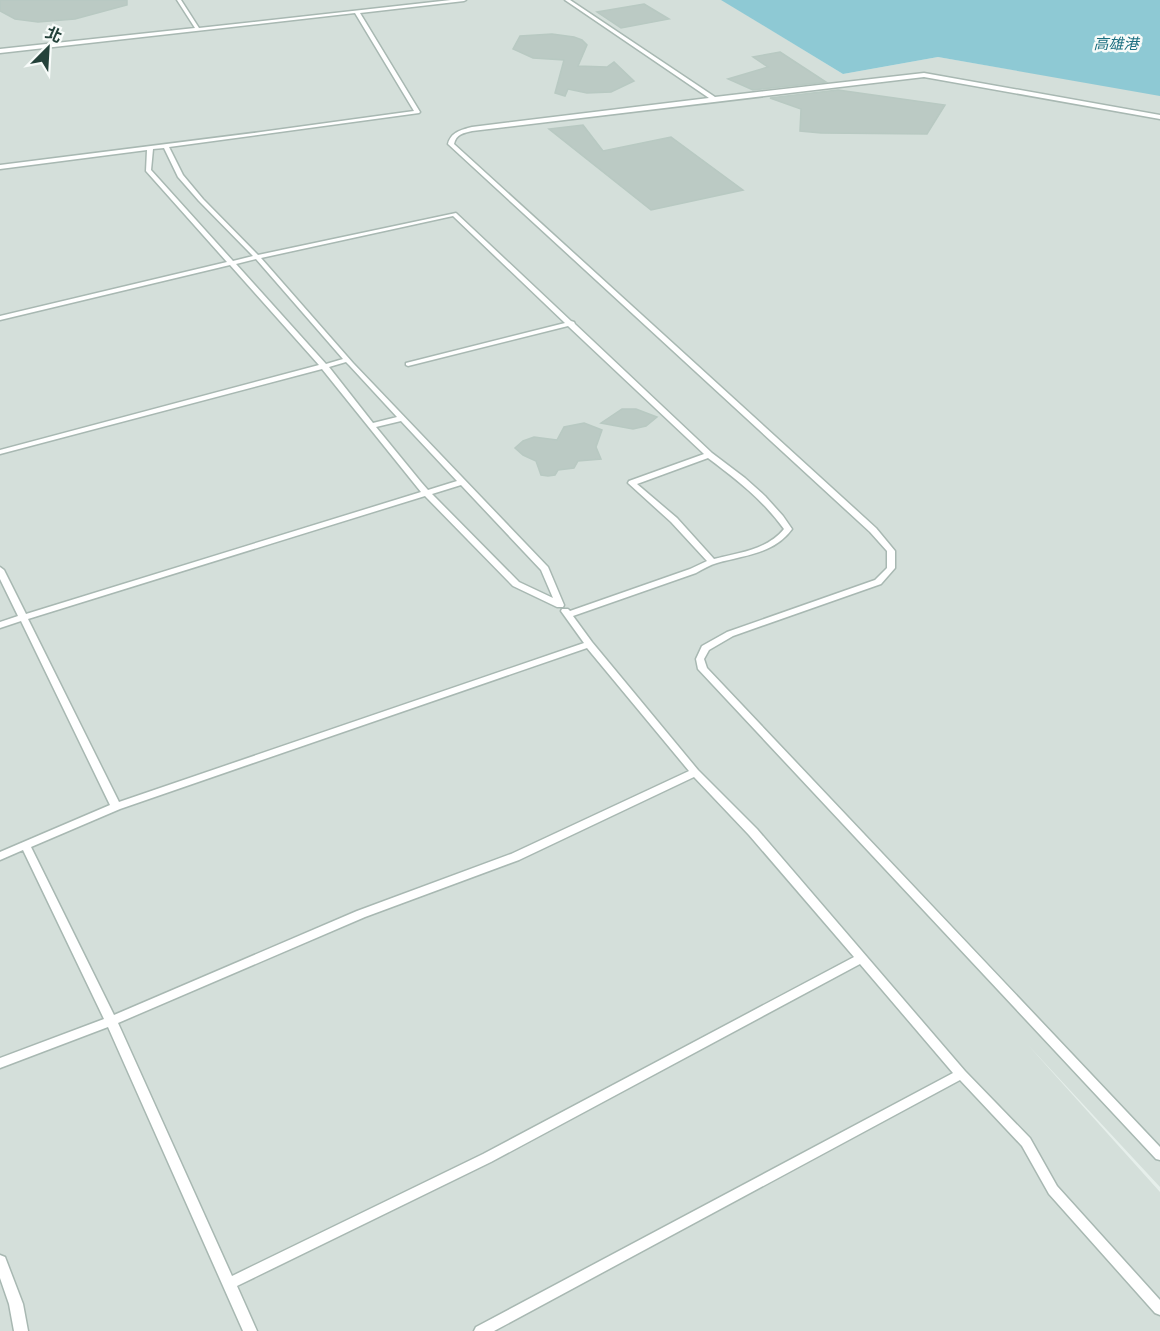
<svg xmlns="http://www.w3.org/2000/svg" width="1160" height="1331" font-family="'Fira Sans Condensed','Noto Sans TC',sans-serif">
<style>
.built{fill:#d4dfda}
.water{fill:#8ec9d4}
.building{fill:#bbcac4;stroke:#b8c9c2;stroke-width:1.5}
.lines{fill:none;stroke-linecap:round;stroke-linejoin:round}
.service-casing{stroke:#a8b8b2;stroke-width:3}
.service{fill:#fff;fill-rule:evenodd}
.labels{text-anchor:middle;stroke-width:5;stroke-linejoin:round;paint-order:stroke}
.far-water-label{font-size:15px;font-style:italic;fill:#1c6f80;stroke:#f7fbf9}
</style>
<rect width="100%" height="100%" fill="#e6efeb"/>
<polygon class="built" points="0,0 722,0 843,74 938,57 1160,95 1160,1187 1028,1045 1160,1192 1160,1331 0,1331"/>
<polygon class="water" points="721,0 1160,0 1160,96 938,57 843,74"/>
<g class="building">
<polygon points="0,0 127,0 127,5 75,19 38,22 15,19 0,11"/>
<polygon points="644,4 669,19 621,28 597,12"/>
<polygon points="552,34 574,37 582,40 587,45 578,66 607,67 614,62 634,81 611,92 587,93 568,89 565,96 555,93 564,60 533,58 513,49 520,36"/>
<polygon points="780,52 826,82 753,90 728,79 768,67 753,57"/>
<polygon points="838,90 945,105 927,134 821,133 800,131 801,109 770,98"/>
<polygon points="583,125 603,151 671,137 743,190 651,210 549,129"/>
<polygon points="622,409 636,409 657,417 646,426 633,429 601,423"/>
<polygon points="584,423 602,430 596,447 601,459 578,461 574,468 558,470 555,475 548,476 541,475 536,461 523,455 515,448 523,441 534,437 557,440 564,427"/>
</g>
<g class="lines">
<g class="service-casing">
<g id="service">
<path d="M177,0H181L199,28L451,0H466L464,1L360,13L420,112L419,113L169,147L183,175L203,199L258,255L456,213L571,321L574,322L575,324L712,453L745,478L765,496L783,516L792,529C774,554 745,555 717,563C710,565 703,569 696,573L573,616L592,642L698,770L757,829L965,1071L1030,1138L1057,1186L1160,1300V1315L1155,1313L1049,1194L1022,1146L960,1080L494,1331H474L476,1327L953,1073L860,964L491,1162L237,1286L257,1331H243L108,1027L0,1068V1058L104,1019L23,850L0,860V852L110,805L21,621L0,628V622L18,616L0,579V567L4,570L26,614L421,492L322,369L0,454V450L319,365L230,265L0,320V316L227,262L146,171L147,150L0,169V165L261,132L414,111L355,13L0,53V49L195,28ZM164,148L178,177L199,201L253,256L233,261L151,170L153,149ZM453,216L565,323L406,363V365L408,366L568,326L704,454L629,481L628,483L671,522L707,561L690,569L570,611L568,609H562L561,611L584,643L119,802L28,619L425,496L513,586L557,607H563L564,605L548,567L353,363L261,258ZM256,259L343,359L326,364L236,264ZM346,362L349,365L397,417L373,423L329,367ZM401,421L457,481L428,490L421,482L376,427ZM708,458C736,479 763,500 784,529C767,550 738,553 714,559L677,518L637,484ZM461,485L541,570L553,598L519,582L432,494ZM587,648L689,771L511,854L357,911L114,1015L31,847L120,809ZM694,777L749,835L854,957L483,1154L232,1276L118,1023L365,917L519,860Z"/>
<path d="M565,0H570L715,97L924,73L1160,115V119L924,77L472,131C464,133 456,134 454,144L876,528L895,551V568L881,584L733,636L709,650L704,659L707,668L1160,1147V1160L1156,1159L698,669L696,659L702,646L727,632L875,580L887,568V551L870,532L448,144C451,132 461,130 472,127L709,98Z"/>
<polygon points="0,1255 5,1257 23,1304 28,1331 14,1331 9,1304 0,1278"/>
</g>
</g>
<use href="#service" class="service"/>
</g>
<g class="labels">
<g class="far-water-label">
<text x="1116" y="49">高雄港</text>
</g>
</g>
<g transform="translate(48 48) rotate(24)" stroke="#f7fbf9" stroke-width="4.5" paint-order="stroke">
<path d="M0-4.5L10 22L0 15L-10 22Z" fill="#24423a"/>
<text y="-9" font-size="16" font-weight="bold" text-anchor="middle" fill="#24423a">北</text>
</g>
</svg>
